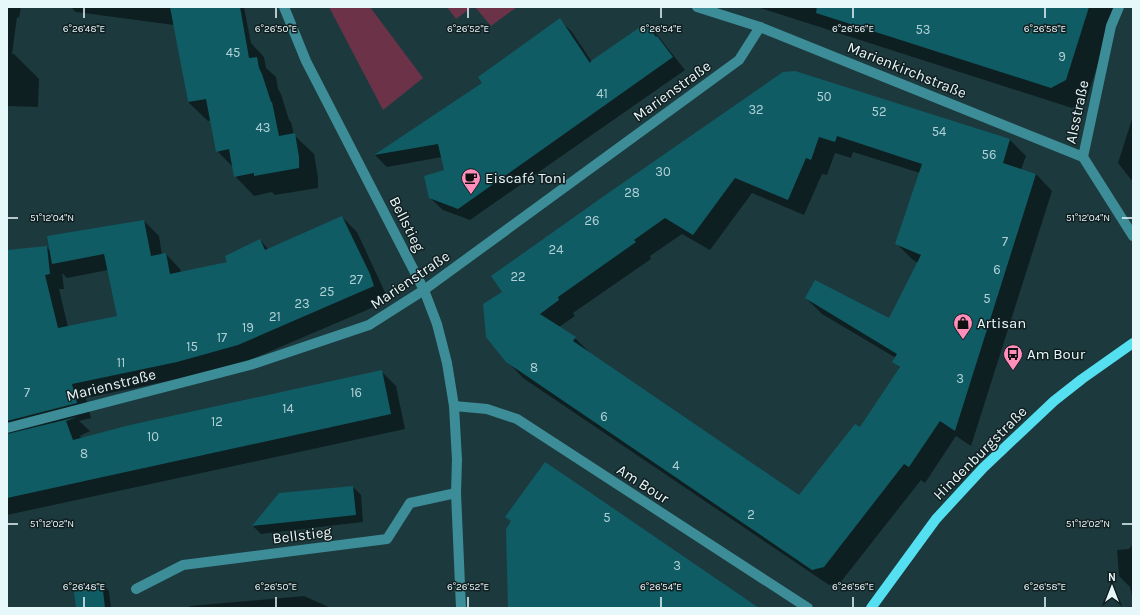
<svg xmlns="http://www.w3.org/2000/svg" width="1140" height="615" font-family="Karla,sans-serif">
<style>
.green{fill:#6b3248}
.shadow{fill:#0007;fill-rule:evenodd}
.building{fill:#105c65;fill-rule:evenodd}
.lines{fill:none;stroke-linecap:round;stroke-linejoin:round}
.minor{stroke:#3c8d97;stroke-width:10}
.major{stroke:#55e0f1;stroke-width:10}
.ticks{fill:none;stroke:#e7f8fb;stroke-width:1.5}
.labels{text-anchor:middle;stroke-width:3;stroke-linejoin:round;paint-order:stroke}
.number-label{font-size:13px;fill:#b1d1d6}
.street-label{font-size:15px;fill:#e7f8fb;stroke:#121f21}
.poi-label{font-size:15px;fill:#e7f8fb;stroke:#121f21;text-anchor:start}
.ticks-label{font-size:10px;text-anchor:middle;fill:#e7f8fb;stroke:#121f21;stroke-width:3;stroke-linejoin:round;paint-order:stroke}
</style>
<rect width="100%" height="100%" fill="#1c3a3e"/>
<g class="green">
<polygon points="329,7 370,7 423,78 383,110"/>
<polygon points="447,7 472,7 456,19"/>
<polygon points="475,7 517,7 491,26"/>
</g>
<g class="shadow">
<polygon points="7,7 21,7 19,18 17,17 12,54 14,54 39,79 38,107 7,106"/>
<polygon points="71,7 244,7 251,43 264,57 266,68 276,77 278,89 281,94 289,120 291,122 294,135 314,154 318,177 318,188 275,195 272,192 254,196 235,176 233,167 217,151 211,120 208,121 188,102 174,25 76,12"/>
<polygon points="757,7 1116,7 1086,101 1072,108"/>
<polygon points="560,20 572,32 592,62 646,24 658,36 685,70 470,220 443,210 430,198 445,170 442,157 387,167 375,155 484,84"/>
<path d="M795,72L1010,140L1026,156L1021,170L1036,174L1052,191L971,446L956,436L925,483L921,480L840,583L829,585L523,378L507,361L503,292ZM853,152L920,173L897,244L913,260L918,263L889,319L806,298L822,314L896,358L893,361L901,369L860,429L799,496L591,354L575,338L559,327L575,316L573,313L651,259L650,256L682,234L710,250L752,193L804,215L822,174L827,175L835,153L851,158Z"/>
<polygon points="1133,116 1133,182 1118,163"/>
<path d="M342,217L357,232L384,290L388,301L252,359L192,376L86,398L91,418L79,421L90,431L80,436L81,439L381,371L396,386L405,429L7,515V250L47,247L50,251L144,221L159,236L162,255L166,254L180,269L181,273L228,262L260,240L269,250ZM108,270L119,317L68,327L59,289H64L62,273L67,278Z"/>
<polygon points="353,487 361,495 363,522 261,534 253,526 279,494"/>
<polygon points="1133,544 1133,601 1130,587 1119,576 1117,550 1129,549"/>
<polygon points="101,583 109,591 111,608 77,608"/>
<polygon points="304,596 331,608 188,608 190,606"/>
</g>
<g class="building">
<polygon points="170,7 240,7 249,58 257,57 259,68 262,74 271,102 272,102 279,136 295,133 299,157 299,168 254,176 254,173 234,177 229,149 216,152 206,99 188,102"/>
<polygon points="817,7 1089,7 1066,80 1051,88 816,13"/>
<polygon points="560,18 590,63 591,61 646,23 656,37 657,36 673,57 458,209 429,198 424,176 444,170 438,144 374,155 482,83 478,77"/>
<path d="M795,71L1010,139L1003,163L1036,174L955,431L940,421L909,467L904,464L824,567L812,570L506,362L486,337L483,304L502,292L491,276L604,196L783,72ZM837,136L922,164L895,244L921,255L889,318L815,280L805,298L897,354L892,362L900,367L860,427L855,424L799,495L573,341L576,337L540,314L559,300L558,297L636,242L634,240L665,218L693,235L735,178L788,200L806,158L811,160L819,137L835,142Z"/>
<polygon points="342,216 370,274 374,286 238,345 177,362 72,384 77,403 7,421 7,250 47,246 50,274 45,275 58,328 117,316 104,254 52,264 47,236 144,220 151,256 166,253 170,274 227,262 225,256 260,239 265,250"/>
<polygon points="382,370 391,414 7,498 7,434 77,417 66,421 73,440 130,425"/>
<polygon points="545,462 582,487 759,608 508,608 506,529 511,521 505,517"/>
<polygon points="353,486 356,515 252,526 279,493"/>
<polygon points="102,582 105,608 76,608 73,584"/>
</g>
<g class="lines">
<g class="minor">
<polyline points="284,7 306,61 424,290 437,324 447,363 454,406 457,460 456,493 461,608"/>
<polyline points="697,7 760,27 1083,157"/>
<polyline points="1119,7 1111,26 1083,157 1133,236"/>
<polyline points="454,406 487,409 517,419 808,608"/>
<polyline points="7,428 250,365 369,325 424,290 739,60 760,27"/>
<polyline points="136,589 183,565 387,539 410,503 456,493"/>
</g>
<polyline class="major" points="871,608 936,519 983,468 1054,401 1082,379 1133,343"/>
</g>
<path class="ticks" d="M84,8V18M276,8V18M468,8V18M661,8V18M853,8V18M1045,8V18M8,218H18M1122,218H1132M8,524H18M1122,524H1132M84,597V607M276,597V607M468,597V607M661,597V607M853,597V607M1045,597V607"/>
<defs>
<g id="cafe-pin" transform="scale(1)"><path d="M0 17L-7.5 6A9.5 9.5 0 1 1 7.5 6Z" fill="#ff8eba" stroke="#121f21"/><path d="M-5.5-4.5H6V0H3Q3 3.5 0 3.5H-2.5Q-5.5 3.5-5.5 0ZM3-3.2v2h1.7v-2ZM-6 4.5H4V6H-6Z" fill="#111"/></g>
<g id="shop-pin" transform="scale(1)"><path d="M0 17L-7.5 6A9.5 9.5 0 1 1 7.5 6Z" fill="#ff8eba" stroke="#121f21"/><path d="M-5-2.5h2.3a2.7 3.5 0 0 1 5.4 0H5L5.5 6h-11ZM-1.5-2.5h3a1.5 2.3 0 0 0-3 0Z" fill="#111"/></g>
<g id="bus-pin" transform="scale(1)"><path d="M0 17L-7.5 6A9.5 9.5 0 1 1 7.5 6Z" fill="#ff8eba" stroke="#121f21"/><path d="M-5-6H5V4H4V6H2V4H-2V6H-4V4H-5ZM-3.5-4V0h7V-4ZM-3.5 1.2v1.5H-2V1.2ZM2 1.2v1.5H3.5V1.2Z" fill="#111"/></g>
</defs>
<g fill-rule="evenodd">
<use href="#cafe-pin" x="471" y="178"/>
<use href="#shop-pin" x="963" y="323"/>
<use href="#bus-pin" x="1013" y="354"/>
</g>
<g class="labels">
<g class="number-label">
<text x="923" y="34">53</text>
<text x="233" y="57">45</text>
<text x="1062" y="61">9</text>
<text x="602" y="98">41</text>
<text x="824" y="101">50</text>
<text x="756" y="114">32</text>
<text x="879" y="116">52</text>
<text x="263" y="132">43</text>
<text x="939" y="136">54</text>
<text x="989" y="159">56</text>
<text x="663" y="176">30</text>
<text x="632" y="197">28</text>
<text x="592" y="225">26</text>
<text x="1005" y="246">7</text>
<text x="556" y="254">24</text>
<text x="997" y="274">6</text>
<text x="518" y="281">22</text>
<text x="356" y="284">27</text>
<text x="327" y="296">25</text>
<text x="987" y="303">5</text>
<text x="302" y="308">23</text>
<text x="275" y="321">21</text>
<text x="248" y="332">19</text>
<text x="222" y="342">17</text>
<text x="192" y="351">15</text>
<text x="121" y="367">11</text>
<text x="534" y="372">8</text>
<text x="960" y="383">3</text>
<text x="27" y="397">7</text>
<text x="356" y="397">16</text>
<text x="288" y="413">14</text>
<text x="604" y="421">6</text>
<text x="217" y="426">12</text>
<text x="153" y="441">10</text>
<text x="84" y="458">8</text>
<text x="676" y="470">4</text>
<text x="751" y="519">2</text>
<text x="607" y="522">5</text>
<text x="677" y="570">3</text>
</g>
<g class="street-label">
<text transform="translate(907 70) rotate(22)" y="5">Marienkirchstraße</text>
<text transform="translate(672 91) rotate(-36)" y="5">Marienstraße</text>
<text transform="translate(1077 112) rotate(-78)" y="5">Alsstraße</text>
<text transform="translate(407 224) rotate(63)" y="5">Bellstieg</text>
<text transform="translate(410 280) rotate(-34)" y="5">Marienstraße</text>
<text transform="translate(111 385) rotate(-14)" y="5">Marienstraße</text>
<text transform="translate(980 453) rotate(-45)" y="5">Hindenburgstraße</text>
<text transform="translate(643 484) rotate(33)" y="5">Am Bour</text>
<text transform="translate(302 535) rotate(-7)" y="5">Bellstieg</text>
</g>
<g class="poi-label">
<text x="485" y="183">Eiscafé Toni</text>
<text x="977" y="328">Artisan</text>
<text x="1027" y="359">Am Bour</text>
</g>
</g>
<g class="ticks-label">
<text x="84" y="32">6°26'48"E</text>
<text x="276" y="32">6°26'50"E</text>
<text x="468" y="32">6°26'52"E</text>
<text x="661" y="32">6°26'54"E</text>
<text x="853" y="32">6°26'56"E</text>
<text x="1045" y="32">6°26'58"E</text>
<text x="52" y="221">51°12'04"N</text>
<text x="1088" y="221">51°12'04"N</text>
<text x="52" y="527">51°12'02"N</text>
<text x="1088" y="527">51°12'02"N</text>
<text x="84" y="590">6°26'48"E</text>
<text x="276" y="590">6°26'50"E</text>
<text x="468" y="590">6°26'52"E</text>
<text x="661" y="590">6°26'54"E</text>
<text x="853" y="590">6°26'56"E</text>
<text x="1045" y="590">6°26'58"E</text>
</g>
<rect width="1140" height="615" fill="none" stroke="#e7f8fb" stroke-width="16"/>
<g transform="translate(1112 587)" stroke="#121f21" stroke-width="3" paint-order="stroke">
<path d="M0-3L7 15L0 10L-7 15Z" fill="#e7f8fb"/>
<text y="-6" font-size="11" font-weight="bold" text-anchor="middle" fill="#e7f8fb">N</text>
</g>
</svg>
